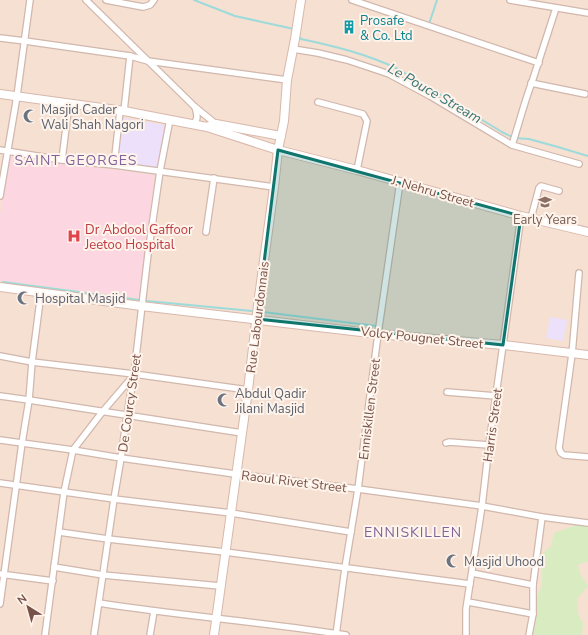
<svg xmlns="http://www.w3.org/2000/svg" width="588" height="635" font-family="'Nunito Sans',sans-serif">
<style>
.residential{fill:#f5e0d2}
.education{fill:#ede0fa}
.medical{fill:#fcd6e0}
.green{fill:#d9ecc1}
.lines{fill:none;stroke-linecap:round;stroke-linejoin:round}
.stream{stroke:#9ddada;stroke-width:2}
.street-casing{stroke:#d1b7ac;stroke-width:8}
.secondary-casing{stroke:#d8b8ab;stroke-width:10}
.street{stroke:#fff;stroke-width:5.5}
.secondary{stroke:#fff;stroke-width:8}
.marked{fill:#0f766e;fill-opacity:0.2;stroke:#0f766e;stroke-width:3;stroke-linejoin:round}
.labels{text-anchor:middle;stroke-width:4;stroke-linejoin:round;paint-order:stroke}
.culture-label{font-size:13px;fill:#0d838f;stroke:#fff4eb;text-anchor:start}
.worship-label{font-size:13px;fill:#5b616d;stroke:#fff4eb;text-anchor:start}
.street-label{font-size:13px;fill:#775248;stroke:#fff4eb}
.education-label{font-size:13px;fill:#785e54;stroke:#fff4eb}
.health-label{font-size:13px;fill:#be3a42;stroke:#fff4eb;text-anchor:start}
.water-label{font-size:14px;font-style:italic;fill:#387576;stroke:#fff4eb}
.neighbourhood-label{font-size:14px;letter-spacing:1px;fill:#80639b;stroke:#fff4eb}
</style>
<rect width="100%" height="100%" fill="#fdf0e4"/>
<rect class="residential" x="0" y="0" width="588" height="635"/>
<g class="education">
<polygon points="123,118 165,125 159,169 116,163"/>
<polygon points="550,317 567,320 563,341 546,338"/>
</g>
<polygon class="medical" points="9,156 155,175 139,298 0,281 0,215"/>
<polygon class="green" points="576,525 588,526 588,561 578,565 580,574 588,586 577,599 578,614 583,623 582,635 533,635 537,611 536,598 542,585 542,554 551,546 554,533"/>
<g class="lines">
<g class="stream">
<polyline points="194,0 235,16 294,29"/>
<polyline points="429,24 437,0"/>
<path d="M299,36L301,39C334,46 367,54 398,69L502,132L514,138L529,139L558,147L588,156"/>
<polyline points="3,282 147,301 252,311"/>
<polyline points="263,312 376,326"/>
<polyline points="382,329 382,326"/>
</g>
<g class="street-casing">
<g id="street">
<polyline points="86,0 195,107 216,124"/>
<polyline points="106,0 143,7 150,5 154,0"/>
<polyline points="352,0 539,63"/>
<polyline points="510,0 588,13"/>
<polyline points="0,38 25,41 130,56 148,61 287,80"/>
<polyline points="293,49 318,53 347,60 389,74 430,96 512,145 579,164"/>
<polyline points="531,83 585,94"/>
<polyline points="318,102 363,114 367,121 357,170"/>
<polyline points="124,111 130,56"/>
<path d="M193,124C199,119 197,114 195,107"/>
<path d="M512,145C519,124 524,103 532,82C540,58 548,33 556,8"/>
<polyline points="0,150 62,160 114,165 274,187"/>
<polyline points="62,160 69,103"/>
<polyline points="114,165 120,111"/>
<polyline points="0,196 17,96 30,0"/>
<polyline points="531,218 539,188 541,186 559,191"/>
<polyline points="206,232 214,178"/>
<polyline points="579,273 572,354 559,448 561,453 564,455 588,457"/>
<polyline points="0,356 32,362 134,374 248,390"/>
<polyline points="447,392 496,396"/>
<polyline points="0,396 29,400 242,433"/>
<polyline points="0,440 73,450 121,458 235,474 358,489 482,506 542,517 588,523"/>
<polyline points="446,443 449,442 489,445"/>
<polyline points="0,483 114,499 231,513 351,532"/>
<polyline points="59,532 108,539 225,552 470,584"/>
<polyline points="54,567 103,575 220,586"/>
<polyline points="472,573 533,585"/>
<polyline points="0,574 53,581"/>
<polyline points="468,602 533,614"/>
<path d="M99,603C181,616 264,622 346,635"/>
<polyline points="0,604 22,443 29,400 32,362 41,293"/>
<polyline points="45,635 64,492 73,450 103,411 134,375"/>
<polyline points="94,635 114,499 121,458 127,415 134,374 148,254 160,171 170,119"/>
<polyline points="150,635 154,611"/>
<polyline points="336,635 345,568 358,489 378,334 400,182"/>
<polyline points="466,635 466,609 482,506 489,445 521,216"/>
<polyline points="529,635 533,614 533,585 542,517"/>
</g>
</g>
<g class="secondary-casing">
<g id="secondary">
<polyline points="0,94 124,111 207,127 278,150 357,170 521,216 588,232"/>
<polyline points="209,126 216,124 281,136"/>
<polyline points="0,287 141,306 378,334 503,345 588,355"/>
<polyline points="214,635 248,390 259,297 274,187 278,150 284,121 287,80 295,39 301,0"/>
</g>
</g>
<use href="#street" class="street"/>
<use href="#secondary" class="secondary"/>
</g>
<path class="marked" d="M278,150L521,216L503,345L257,319Z"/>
<defs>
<g id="building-bare" transform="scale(1.08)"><path d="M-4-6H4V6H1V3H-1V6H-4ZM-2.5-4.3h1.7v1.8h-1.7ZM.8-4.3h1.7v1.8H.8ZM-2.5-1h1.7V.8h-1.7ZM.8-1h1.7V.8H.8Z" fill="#0f9aa8" stroke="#fff4eb" stroke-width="2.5" paint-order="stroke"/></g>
<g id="mosque-bare" transform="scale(1.08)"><path d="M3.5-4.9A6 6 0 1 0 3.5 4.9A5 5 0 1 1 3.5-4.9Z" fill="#6b7280" stroke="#fff4eb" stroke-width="2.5" paint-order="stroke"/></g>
<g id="school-bare" transform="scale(1.08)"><path d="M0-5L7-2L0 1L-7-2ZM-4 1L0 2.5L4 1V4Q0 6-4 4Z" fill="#8d6e63" stroke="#fff4eb" stroke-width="2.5" paint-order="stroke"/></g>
<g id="hospital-bare" transform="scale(1.08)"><path d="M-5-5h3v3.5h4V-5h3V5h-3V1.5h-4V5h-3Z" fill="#e0444e" stroke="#fff4eb" stroke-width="2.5" paint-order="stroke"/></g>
</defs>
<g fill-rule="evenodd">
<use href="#building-bare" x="349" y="27"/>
<use href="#mosque-bare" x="30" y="116"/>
<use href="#school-bare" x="545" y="202"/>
<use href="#hospital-bare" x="74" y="236"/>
<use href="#mosque-bare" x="24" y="298"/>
<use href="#mosque-bare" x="224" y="400"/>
<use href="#mosque-bare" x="453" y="561"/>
</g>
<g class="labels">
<g class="culture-label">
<text x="360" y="25">Prosafe<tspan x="360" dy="15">&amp; Co. Ltd</tspan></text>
</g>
<g class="worship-label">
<text x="41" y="114">Masjid Cader<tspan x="41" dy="15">Wali Shah Nagori</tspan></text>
<text x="35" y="303">Hospital Masjid</text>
<text x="235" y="398">Abdul Qadir<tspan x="235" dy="15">Jilani Masjid</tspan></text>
<text x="464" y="566">Masjid Uhood</text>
</g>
<g class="street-label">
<text transform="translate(433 191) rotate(16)" y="5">J. Nehru Street</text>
<text transform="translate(257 317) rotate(-83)" y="5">Rue Labourdonnais</text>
<text transform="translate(422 337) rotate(6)" y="5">Volcy Pougnet Street</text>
<text transform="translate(129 403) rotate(-82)" y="5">De Courcy Street</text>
<text transform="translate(369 409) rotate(-83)" y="5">Enniskillen Street</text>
<text transform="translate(492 425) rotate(-82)" y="5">Harris Street</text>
<text transform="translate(294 481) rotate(7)" y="5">Raoul Rivet Street</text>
</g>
<g class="education-label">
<text x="545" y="224">Early Years</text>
</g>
<g class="health-label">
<text x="85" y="234">Dr Abdool Gaffoor<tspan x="85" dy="15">Jeetoo Hospital</tspan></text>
</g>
<g class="water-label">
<text transform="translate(435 93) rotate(30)" y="5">Le Pouce Stream</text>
</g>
<g class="neighbourhood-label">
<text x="76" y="165">SAINT GEORGES</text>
<text x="413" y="537">ENNISKILLEN</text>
</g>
</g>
<g transform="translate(28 607) rotate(323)" stroke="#fff4eb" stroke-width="3" paint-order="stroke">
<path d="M0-3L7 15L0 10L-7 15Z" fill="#775248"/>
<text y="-6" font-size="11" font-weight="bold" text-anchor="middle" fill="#775248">N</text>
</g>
</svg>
